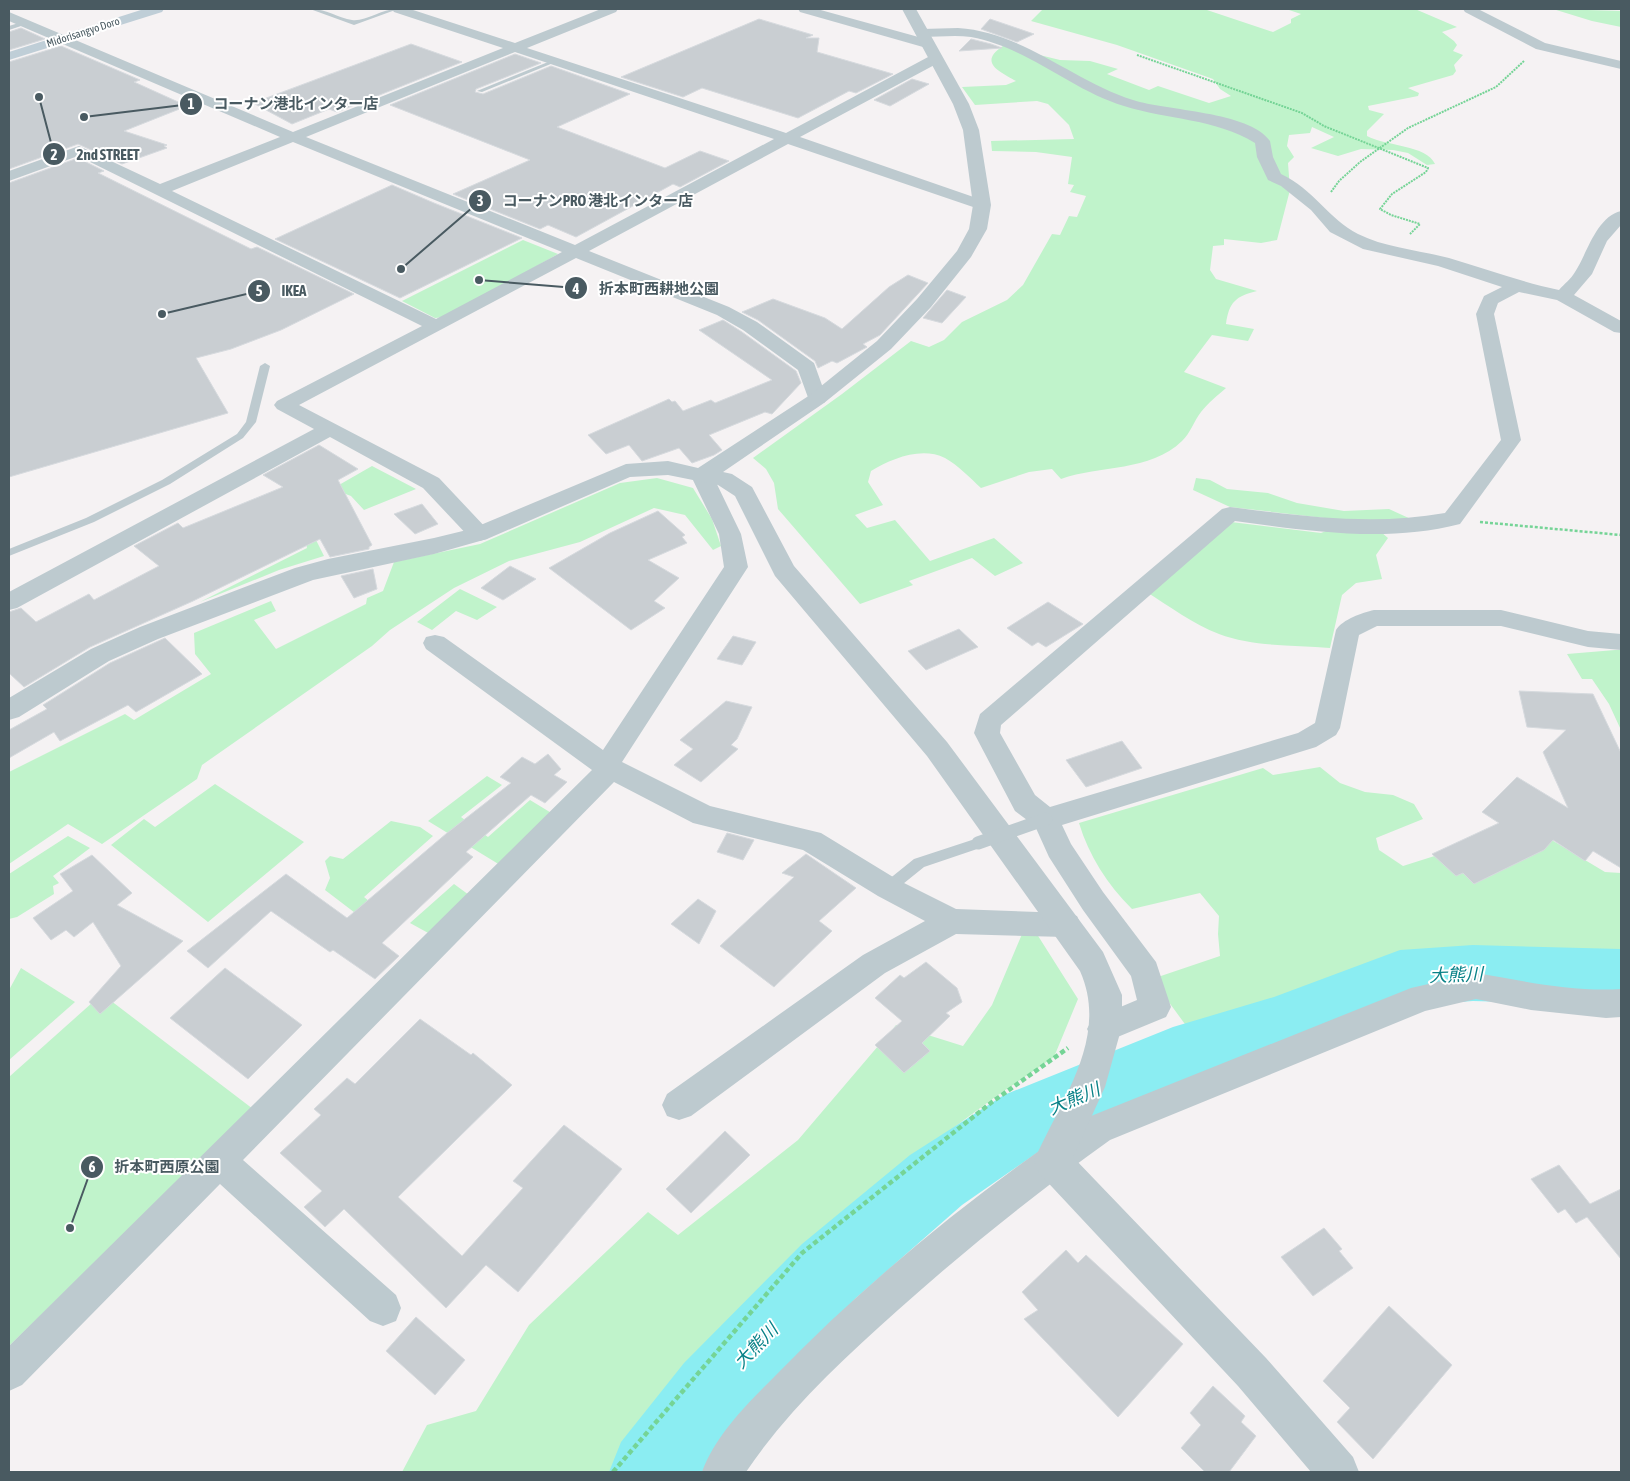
<svg xmlns="http://www.w3.org/2000/svg" width="1630" height="1481" font-family="'Asap Condensed','Noto Sans JP',sans-serif">
<style>
.green{fill:#c0f3cb}
.lines{fill:none;stroke-linecap:round;stroke-linejoin:round}
.river{fill:#8bedf2;fill-rule:evenodd}
.building{fill:#c9ced2;stroke:#d6dade}
.path-far2{stroke:#75d496;stroke-width:2;stroke-dasharray:2 1;stroke-linecap:butt}
.path-far1{stroke:#75d496;stroke-width:2.5;stroke-dasharray:3 2;stroke-linecap:butt}
.path{stroke:#75d496;stroke-width:4.5;stroke-dasharray:5 3;stroke-linecap:butt}
.service{fill:#bdcacf;fill-rule:evenodd}
.minor{fill:#bdcacf;fill-rule:evenodd}
.tertiary{fill:#bdcacf;fill-rule:evenodd}
.secondary{fill:#bfced7;fill-rule:evenodd}
.service-bridge{stroke:#bdcacf;stroke-width:13}
.labels{text-anchor:middle;stroke-width:4;stroke-linejoin:round;paint-order:stroke}
.far-street-label{font-size:11px;fill:#495a61;stroke:#fff}
.near-water-label{font-size:18px;font-style:italic;fill:#088187;stroke:#fff}
.leader{fill:none;stroke:#495a61;stroke-width:2}
.callout-dot{fill:#495a61;stroke:#fff;stroke-width:2}
.mark-label{font-size:15px;text-anchor:middle;font-weight:bold;fill:#fff}
.callout-label{font-size:15px;text-anchor:middle;font-weight:bold;fill:#495a61;stroke:#fff;stroke-width:4;stroke-linejoin:round;paint-order:stroke}
</style>
<rect width="100%" height="100%" fill="#f5f2f3"/>
<g class="green">
<path d="M1043,9H1204L1273,32L1291,23V19L1301,14L1286,9H1415L1457,27L1442,32L1454,41L1457,45L1453,51L1463,55L1454,65L1456,71L1453,75L1408,88L1419,93L1418,96L1368,106L1369,110L1384,114L1367,131V136C1385,146 1427,145 1435,164L1427,165L1408,153L1393,150L1361,149L1338,156L1311,148L1334,137L1312,127L1310,133L1289,135L1287,146L1294,157L1288,163L1290,190L1277,240L1261,243L1224,239V245L1213,246L1210,270L1216,279L1257,291C1236,296 1229,302 1226,324L1254,329L1248,341L1212,335L1184,372L1226,388C1218,395 1208,403 1201,412C1194,421 1190,434 1182,441C1150,472 1100,465 1061,479L1052,469L1029,472L981,488C970,478 958,465 945,458C921,446 891,459 871,471L868,482L883,505L855,515L867,528L895,520L930,561L994,538L1023,563L995,576L972,558L909,581L913,585L860,604L778,509L774,483L766,469L753,458L842,394L911,341L929,347L944,340L962,322L1007,300L1023,285L1052,234L1060,235L1069,216L1077,217L1086,196L1070,192L1074,185L1068,184L1072,157L1036,152L992,151L991,141L1074,139L1069,125L1048,104L1037,101L975,105L962,87L1006,85L1016,81C1001,72 977,63 1003,46L1060,60L1090,61L1118,69L1107,74L1149,90L1158,86L1209,103L1231,96L1220,89L1213,79L1117,45L1031,21Z"/>
<polygon points="1553,9 1621,11 1621,27 1592,21"/>
<polygon points="523,240 558,254 446,317 435,318 402,301"/>
<polygon points="372,466 416,489 364,510 351,496 332,489"/>
<polygon points="657,478 693,488 712,519 721,546 713,550 685,515 654,508 580,542 509,561 454,588 390,630 372,646 202,765 197,779 102,844 68,824 9,864 9,772 125,714 134,720 211,674 195,654 194,633 271,601 276,611 254,620 276,649 366,604 367,598 383,591 394,562 480,544 620,483"/>
<polygon points="1196,478 1210,480 1227,489 1268,493 1297,503 1344,511 1389,509 1413,520 1377,524 1230,507 1193,490"/>
<path d="M1231,522L1321,533L1326,531L1381,532L1388,538L1376,555L1382,579L1356,583L1342,595L1330,648C1294,645 1253,647 1219,634C1193,624 1169,606 1145,591Z"/>
<polygon points="314,536 324,556 279,570 200,602 307,548 305,539"/>
<polygon points="460,589 497,607 477,620 456,611 432,630 417,622"/>
<polygon points="1615,650 1621,650 1621,730 1609,704 1592,679 1582,679 1567,654"/>
<path d="M1320,767L1340,783L1365,792L1393,795L1414,804L1423,819L1376,838L1379,850L1403,866L1444,853L1545,836L1605,872L1621,873V984L1474,979L1403,984L1334,1013L1269,1020L1198,1042L1152,979L1220,956L1218,934L1219,916L1200,893L1132,909C1107,884 1089,856 1079,823L1263,768L1273,775Z"/>
<polygon points="487,776 502,785 461,817 488,837 530,800 553,814 500,865 428,821"/>
<polygon points="215,784 304,842 208,922 111,845 144,819 155,827"/>
<polygon points="391,821 420,827 433,836 364,897 380,910 367,922 325,890 330,878 325,861 330,856 343,859"/>
<polygon points="68,836 90,848 53,876 59,883 53,886 54,894 17,917 9,919 9,874"/>
<polygon points="454,884 469,895 430,934 410,923"/>
<polygon points="1028,920 1078,999 1054,1057 995,1097 879,1183 612,1472 402,1472 427,1425 476,1411 529,1325 648,1212 678,1235 798,1140 896,1025 963,1046 992,1005"/>
<polygon points="21,968 75,1002 9,1060 9,990"/>
<polygon points="102,994 253,1109 9,1346 9,1077"/>
</g>
<g class="lines">
<polygon class="river" points="1473,945 1621,949 1621,1005 1473,1001 1403,1006 1276,1056 1185,1085 1054,1141 962,1205 856,1298 740,1419 702,1472 609,1472 621,1442 684,1363 802,1244 910,1155 1004,1095 1173,1027 1274,997 1400,950"/>
</g>
<g class="building">
<polygon points="759,19 813,35 806,38 819,38 817,52 893,74 856,93 849,91 798,118 702,88 683,97 621,77"/>
<polygon points="990,19 1034,34 1017,42 981,29"/>
<polygon points="21,28 45,39 9,50 9,32"/>
<polygon points="971,39 991,44 1002,48 959,51"/>
<polygon points="411,44 462,62 337,112 329,109 292,124 253,103"/>
<polygon points="61,46 140,80 134,82 187,106 124,131 167,145 164,146 167,148 122,164 78,144 9,169 9,62"/>
<polygon points="515,54 541,63 476,89 475,92 483,94 551,66 630,94 557,127 665,168 700,151 729,161 680,187 673,184 576,237 548,225 540,229 453,194 530,160 390,105"/>
<polygon points="912,79 929,84 890,106 874,100"/>
<polygon points="78,158 104,171 98,173 251,249 257,247 354,294 281,330 231,349 196,358 228,413 9,477 9,183"/>
<polygon points="392,185 434,203 522,238 400,298 275,239"/>
<polygon points="908,275 928,283 880,335 863,344 867,347 837,363 832,361 818,368 815,361 758,320 742,312 773,299 825,318 842,329 889,287"/>
<polygon points="947,290 966,297 942,323 923,318"/>
<polygon points="723,320 742,332 796,371 801,383 772,414 765,412 709,435 722,450 714,455 692,463 679,448 642,461 629,445 606,454 588,435 669,399 672,402 675,401 683,411 711,400 715,403 772,380 699,330"/>
<polygon points="319,445 358,469 338,480 372,545 369,547 369,549 330,557 320,539 193,601 90,647 24,687 9,673 9,612 21,608 36,622 89,594 94,600 159,566 134,546 178,523 183,528 283,487 263,475"/>
<polygon points="422,504 438,524 415,534 394,514"/>
<polygon points="658,511 685,535 682,537 687,543 648,560 679,578 654,601 665,608 631,630 549,568 610,533"/>
<polygon points="510,566 536,579 503,600 481,588"/>
<polygon points="373,569 377,589 354,598 341,576"/>
<polygon points="1048,602 1083,624 1046,647 1038,642 1032,646 1007,628"/>
<polygon points="959,629 978,647 926,670 908,651"/>
<polygon points="733,636 756,642 742,665 717,659"/>
<polygon points="165,638 202,674 136,712 128,705 60,741 54,732 9,758 9,730 47,709 43,705 110,663"/>
<polygon points="1519,691 1593,694 1621,753 1621,868 1593,851 1585,861 1553,840 1544,850 1474,884 1463,873 1456,876 1432,854 1499,823 1482,812 1517,777 1568,808 1543,752 1566,730 1527,727"/>
<polygon points="726,701 752,707 737,739 731,745 738,749 701,782 674,765 693,749 680,740"/>
<polygon points="1122,741 1142,768 1086,787 1066,760"/>
<polygon points="548,754 561,769 554,775 567,782 545,803 531,795 466,852 473,857 382,943 399,956 375,979 333,950 330,952 271,911 208,968 187,951 286,874 347,918 447,833 511,783 500,777 522,757 535,764"/>
<polygon points="727,833 754,840 743,860 717,852"/>
<polygon points="806,854 856,888 819,921 832,931 774,987 720,946 794,877 782,873"/>
<polygon points="92,855 132,893 117,905 183,941 100,1014 89,1002 121,966 93,922 74,937 66,930 51,940 33,918 73,891 60,874"/>
<polygon points="698,899 716,911 699,944 671,924"/>
<polygon points="926,962 957,988 962,1002 946,1013 950,1016 922,1043 930,1051 904,1073 875,1045 902,1021 875,998 900,975 904,978"/>
<polygon points="225,968 302,1025 248,1079 170,1018"/>
<polygon points="420,1019 471,1055 473,1053 512,1085 398,1197 462,1256 523,1188 513,1181 564,1125 622,1169 518,1292 486,1265 446,1308 344,1209 325,1227 304,1207 322,1191 280,1153 321,1115 314,1109 347,1078 355,1084"/>
<polygon points="725,1131 750,1155 691,1213 666,1189"/>
<polygon points="1559,1165 1590,1204 1621,1189 1621,1259 1587,1217 1576,1223 1565,1209 1558,1213 1531,1179"/>
<polygon points="1324,1228 1342,1249 1339,1251 1353,1268 1313,1296 1281,1257"/>
<polygon points="1066,1250 1078,1263 1086,1255 1183,1344 1118,1417 1024,1319 1038,1310 1022,1292"/>
<polygon points="1389,1306 1452,1365 1373,1459 1337,1422 1350,1408 1323,1381"/>
<polygon points="416,1317 465,1360 435,1395 386,1351"/>
<polygon points="1213,1386 1245,1416 1241,1422 1256,1436 1229,1472 1205,1472 1181,1448 1201,1425 1190,1413"/>
</g>
<g class="lines">
<g class="path-far2">
<polyline points="1137,55 1302,113 1324,126 1428,168 1426,172 1392,194 1380,209 1391,215 1420,224 1410,234"/>
<polyline points="1331,192 1339,181 1360,162 1408,128 1496,87 1524,61"/>
</g>
<polyline class="path-far1" points="1480,522 1621,535"/>
<polyline class="path" points="613,1472 802,1253 992,1102 1068,1048"/>
<g class="service">
<path d="M310,9C325,8 338,18 352,20C365,22 383,8 398,9L354,25Z"/>
<polygon points="25,21 27,24 9,30 9,26"/>
<polygon points="553,60 558,61 482,92 477,91"/>
<polygon points="265,363 270,366 256,422 243,438 170,484 94,522 9,556 9,549 86,518 162,480 237,434 246,422 260,366"/>
<polygon points="978,838 983,839 985,843 983,847 924,867 893,892 888,894 883,892 881,888 883,884 914,859"/>
</g>
<g class="minor">
<path d="M392,9H410L515,43L601,9H618L616,12L527,48L786,133L930,56H940L942,59L940,62L800,137L988,202L990,205L982,210L976,208L788,144L589,251L729,307L757,322L814,363L827,399L824,403H810L798,370L743,330L717,315L576,258L299,405L439,478L487,529L490,534L487,539L479,541L471,539L423,488L330,437L17,608L9,610V592L314,429L277,409L274,405L277,401L422,326L78,156L9,181V171L79,146L160,184L280,137L9,21V12L293,132L503,48L394,12ZM515,52L774,139L575,245L306,137ZM293,142L562,252L436,319L172,191Z"/>
<polygon points="798,9 817,9 933,41 935,44 933,47 923,47 800,12"/>
<polygon points="1463,9 1478,9 1545,43 1621,61 1621,69 1536,49 1465,12"/>
<path d="M958,28C1023,32 1073,81 1133,100C1166,111 1249,111 1270,141L1273,157L1281,174C1313,189 1329,219 1358,234C1386,248 1419,250 1449,258C1486,269 1521,282 1559,290C1564,284 1571,279 1575,272C1587,254 1596,217 1621,211V225L1607,241L1592,274L1574,295L1621,321V333L1614,332L1557,300L1519,292L1498,303L1494,314L1521,440L1460,524C1386,543 1309,531 1235,521L1001,725L1000,733L1035,795L1050,807L1298,733L1315,723L1336,630C1343,619 1362,613 1374,610H1501L1588,631L1621,634V650L1588,647L1501,626H1377L1359,635L1340,728L1336,735L1316,747L1062,825L1071,844L1103,892L1156,962L1171,1007L1166,1017L1103,1043L1092,1039L1087,1029L1092,1019L1137,1000L1131,976L1083,910L1049,857L1035,826L1015,811L974,733L980,714L1222,509L1230,507C1302,516 1373,526 1445,513L1501,440L1476,314L1484,296L1502,287L1438,266L1363,249L1330,232L1311,210L1281,186L1268,180L1257,157L1255,143C1214,118 1168,120 1124,106C1071,90 1027,47 971,37C955,35 938,37 922,37L915,33L922,29Z"/>
<polygon points="702,470 710,471 713,476 741,534 748,567 622,762 710,806 821,833 898,880 956,909 1066,913 1077,916 1081,925 1077,934 1066,937 956,934 885,973 691,1116 679,1120 667,1116 662,1105 667,1094 863,955 925,921 878,896 803,850 693,823 614,782 243,1160 396,1295 401,1308 396,1321 383,1326 370,1321 220,1184 22,1385 9,1391 9,1346 592,770 426,649 423,643 426,637 435,635 444,637 603,750 724,567 719,534 691,476 694,471"/>
<path d="M1476,973C1523,981 1573,992 1621,989V1017L1606,1018L1531,1010L1476,999L1425,1011L1110,1140C1036,1193 965,1250 898,1310C843,1359 787,1411 746,1472H702C716,1434 749,1402 777,1374C870,1278 976,1193 1086,1118L1411,988Z"/>
</g>
<path class="tertiary" d="M902,9H916L969,104L979,130L991,205L987,229L971,257L931,307L891,349L824,403L723,472L732,474L752,487L794,566L947,742L1103,952L1122,995V1026L1105,1087L1073,1157L1266,1358L1353,1457L1359,1472H1311L1238,1386L1039,1173L1034,1161C1060,1101 1110,1038 1080,971L927,756L775,576L735,496L718,485L668,475L630,477L487,539L434,554L313,580L158,639L109,661L19,717L9,720V698L91,649L140,627L295,568L328,559L434,538L471,529L626,464L668,461L698,468L810,395L877,341L917,299L957,251L969,229L973,205L963,130L953,104Z"/>
<polygon class="secondary" points="144,9 164,9 162,12 9,60 9,52"/>
<polyline class="service-bridge" points="978,843 1046,819"/>
</g>
<g class="labels">
<g class="far-street-label">
<text transform="translate(83 32) rotate(-18)" y="4">Midorisangyo Doro</text>
</g>
<g class="near-water-label">
<text transform="translate(1456 975) rotate(-2)" y="6">大熊川</text>
<text transform="translate(1074 1099) rotate(-23)" y="6">大熊川</text>
<text transform="translate(756 1346) rotate(-46)" y="6">大熊川</text>
</g>
</g>
<path class="leader" d="M84 117L191 104M39 97L54 154M401 269L480 201M479 280L576 288M162 314L259 291M70 1228L92 1167"/>
<g class="callout-dot">
<circle cx="84" cy="117" r="5"/>
<circle cx="39" cy="97" r="5"/>
<circle cx="401" cy="269" r="5"/>
<circle cx="479" cy="280" r="5"/>
<circle cx="162" cy="314" r="5"/>
<circle cx="70" cy="1228" r="5"/>
<circle cx="191" cy="104" r="12"/>
<circle cx="54" cy="154" r="12"/>
<circle cx="480" cy="201" r="12"/>
<circle cx="576" cy="288" r="12"/>
<circle cx="259" cy="291" r="12"/>
<circle cx="92" cy="1167" r="12"/>
</g>
<g class="mark-label">
<text x="191" y="109">1</text>
<text x="54" y="160">2</text>
<text x="480" y="206">3</text>
<text x="576" y="294">4</text>
<text x="259" y="296">5</text>
<text x="92" y="1172">6</text>
</g>
<g class="callout-label">
<text x="296" y="109">コーナン港北インター店</text>
<text x="108" y="160">2nd STREET</text>
<text x="598" y="206">コーナンPRO 港北インター店</text>
<text x="659" y="294">折本町西耕地公園</text>
<text x="294" y="296">IKEA</text>
<text x="167" y="1172">折本町西原公園</text>
</g>
<rect width="1630" height="1481" fill="none" stroke="#495a61" stroke-width="20"/>
</svg>
